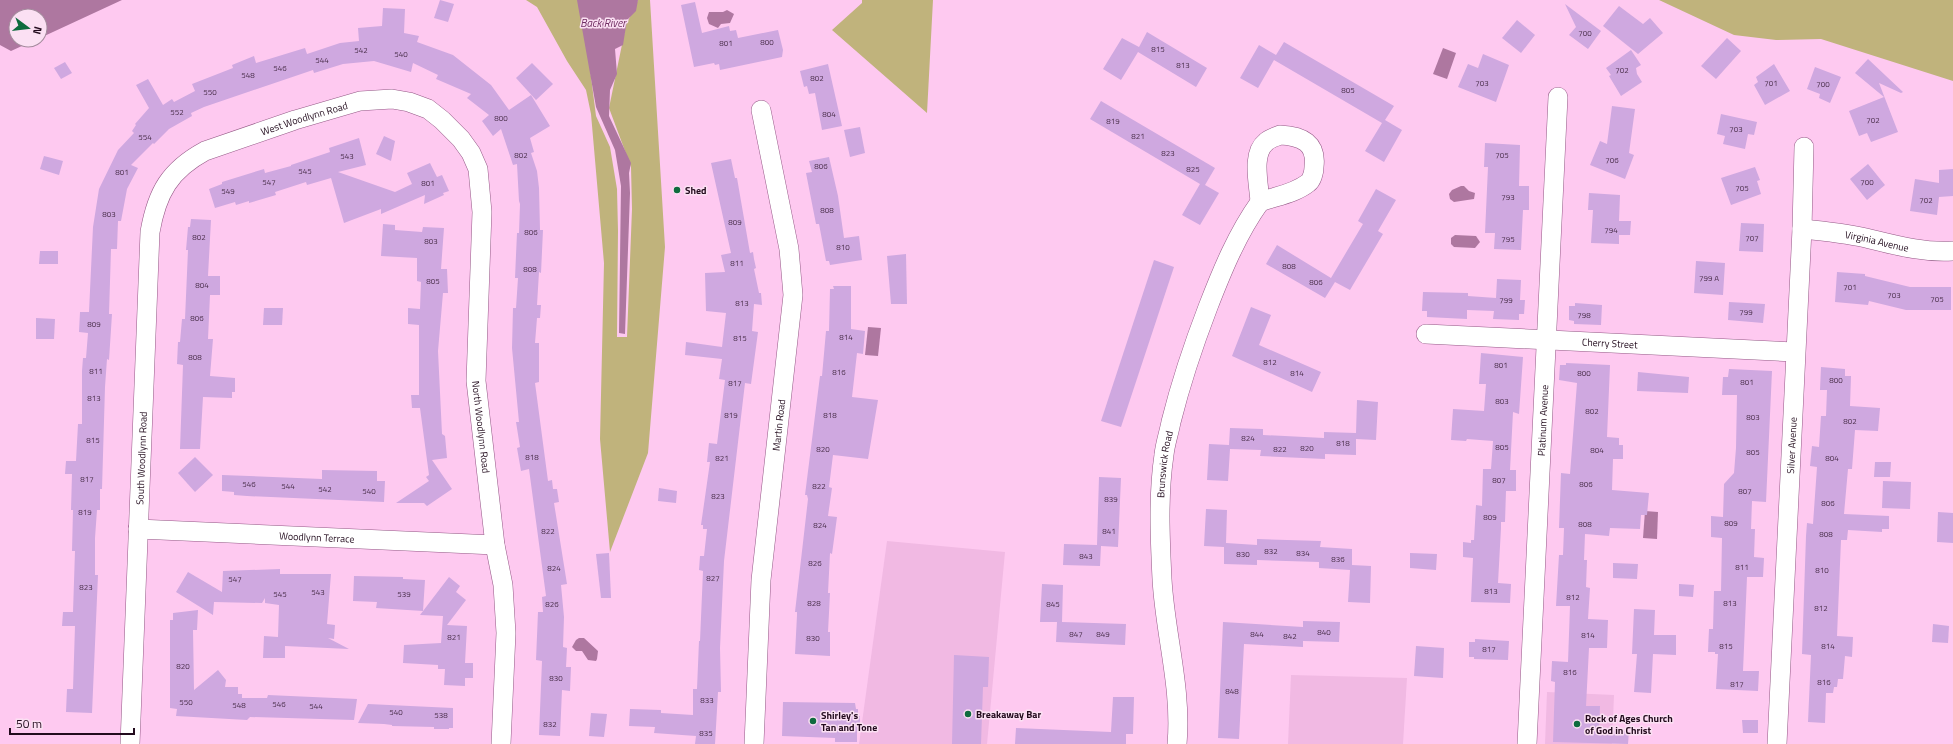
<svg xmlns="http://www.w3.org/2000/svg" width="1953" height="744" font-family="'Titillium Web',sans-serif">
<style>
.built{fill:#f1b9e3}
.green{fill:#c0b37c}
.water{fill:#ae77a0}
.building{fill:#cfa8e0}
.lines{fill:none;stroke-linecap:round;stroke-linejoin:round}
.minor-casing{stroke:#945986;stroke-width:20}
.minor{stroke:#fff;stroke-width:19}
.poi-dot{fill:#0e6b3e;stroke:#fbe0f3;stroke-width:1.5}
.labels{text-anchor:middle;stroke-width:3;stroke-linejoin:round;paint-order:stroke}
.number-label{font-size:8px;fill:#4d324e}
.street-label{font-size:10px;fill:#220b1d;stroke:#fbe0f3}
.poi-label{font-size:10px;font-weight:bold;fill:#220b1d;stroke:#fbe0f3;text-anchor:start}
.water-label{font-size:11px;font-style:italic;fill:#702d63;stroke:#fbe0f3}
</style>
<rect width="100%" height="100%" fill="#fec9f0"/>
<g class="built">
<polygon points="887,541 1005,552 987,744 859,744"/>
<polygon points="1291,675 1407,678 1403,744 1288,744"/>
<polygon points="1547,692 1614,695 1612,744 1545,744"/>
</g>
<g class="green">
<polygon points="526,0 578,0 589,61 596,116 610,147 617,189 618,231 617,337 627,337 632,209 631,167 609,108 626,25 638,0 650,0 665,247 648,453 610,552 600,439 604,263 591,114 586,90 567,61 537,7"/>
<polygon points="862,0 933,0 927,113 832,30 862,3"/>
<polygon points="1659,0 1953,0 1953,81 1821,39 1776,40 1734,35"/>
</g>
<g class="water">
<polygon points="0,0 122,0 40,38 40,16 16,16 16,40 35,40 11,51 0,45"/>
<polygon points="577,0 638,0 636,11 627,20 623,45 615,49 617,74 610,90 609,116 631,163 629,173 630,193 625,334 619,333 621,186 615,150 596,107"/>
<polygon points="727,10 734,14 730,23 721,24 718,28 709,24 707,18 709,12 723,12"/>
<polygon points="1443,48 1456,53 1447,79 1433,74"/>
<polygon points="1461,186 1464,186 1469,191 1475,193 1474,199 1454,202 1450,199 1449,194 1452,190"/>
<polygon points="1455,235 1476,236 1480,242 1475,248 1454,247 1451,244 1451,238"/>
<polygon points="868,327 881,328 878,356 865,355"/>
<polygon points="1645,511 1658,512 1657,539 1643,538"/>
<polygon points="579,638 584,638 598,651 597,659 596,661 588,660 582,651 576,651 572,647 576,640"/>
</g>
<g class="building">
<polygon points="440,0 454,4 448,22 434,18"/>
<polygon points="695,2 702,33 729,26 730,31 736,30 738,38 778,30 783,50 782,57 720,70 719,64 715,65 714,63 694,67 681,5"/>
<polygon points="1565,4 1601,31 1588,49 1569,35 1576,27"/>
<polygon points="1619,6 1643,24 1650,18 1663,33 1638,54 1603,26"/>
<polygon points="383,8 405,9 404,33 419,36 417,42 453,55 491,85 509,110 531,95 550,126 530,138 534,152 531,153 537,171 539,188 540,230 543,230 541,273 539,272 537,305 541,305 540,318 537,318 535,343 539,343 539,382 535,383 548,481 552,480 553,489 557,489 559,502 554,503 567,584 561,585 564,617 563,647 567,648 566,667 571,667 570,691 562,690 560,736 539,735 542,661 536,660 538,612 543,612 542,597 546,596 529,469 521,471 517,448 520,447 516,422 519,422 512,348 513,308 516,308 518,278 515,278 516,255 517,233 519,233 520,204 519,201 517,164 513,165 501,129 493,136 482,121 489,115 467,98 471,94 436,79 438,75 413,63 411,72 374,61 343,64 314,73 313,70 204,107 191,113 192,116 169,129 154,144 153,143 131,165 138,168 127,189 121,221 118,221 117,249 111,249 109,314 112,314 109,360 107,359 105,387 102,489 100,489 100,510 97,510 95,538 95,575 98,575 92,713 66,712 67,689 73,689 75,626 62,626 63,612 73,612 75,551 72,551 73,510 71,510 72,474 65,474 66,461 76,461 78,424 82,424 82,371 83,358 86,358 88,333 79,332 80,312 89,312 93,227 99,189 118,150 134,133 132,131 136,125 135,124 149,108 136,85 148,79 163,105 172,99 174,102 195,91 192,84 233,68 232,65 254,56 256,63 305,48 307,54 340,43 359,41 358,28 382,26"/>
<polygon points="1517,20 1535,35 1521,53 1502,38"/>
<polygon points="1147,32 1207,68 1196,87 1138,52 1121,80 1103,69 1122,38 1139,47"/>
<polygon points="1727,38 1741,51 1716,79 1701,66"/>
<polygon points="1284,42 1394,106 1385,120 1402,130 1384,162 1365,151 1382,123 1274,60 1258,88 1240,78 1259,45 1276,55"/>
<polygon points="1631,50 1641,65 1636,68 1637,74 1642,82 1621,96 1609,76 1611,75 1606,68"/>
<polygon points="1483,54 1509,65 1496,102 1458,87 1468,64 1478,68"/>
<polygon points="1868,59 1903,92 1901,93 1879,83 1898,132 1871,142 1867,133 1859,136 1849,111 1884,97 1855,73"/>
<polygon points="65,62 72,73 61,79 54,68"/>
<polygon points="532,63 553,84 536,100 516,78"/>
<polygon points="828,64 842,126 822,130 815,93 809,94 807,86 804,87 800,71"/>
<polygon points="1774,64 1790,91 1765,105 1754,85 1758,82 1756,77"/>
<polygon points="1815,67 1841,77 1830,103 1819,98 1820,94 1807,89"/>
<polygon points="1101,101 1215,168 1205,185 1219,193 1200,225 1182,215 1200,184 1090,119"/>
<polygon points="1612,106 1635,109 1629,153 1634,155 1625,179 1590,165 1600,141 1607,144"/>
<polygon points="1721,114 1757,122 1754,135 1748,134 1745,149 1723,144 1725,136 1717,134"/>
<polygon points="860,127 865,153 850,157 844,130"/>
<polygon points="384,136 395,141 391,161 376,154"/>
<polygon points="359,138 366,165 338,172 395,192 412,184 407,173 430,163 437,177 442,175 449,191 443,193 444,195 424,204 425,195 381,214 381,209 344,223 331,178 307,185 306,182 275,192 276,195 249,203 249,201 236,205 235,202 215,208 209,189 222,184 222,182 264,169 265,173 291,166 291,165 330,152 329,148"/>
<polygon points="1485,143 1520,145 1519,186 1529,186 1529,210 1523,210 1521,250 1494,249 1495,233 1485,233 1488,167 1484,167"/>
<polygon points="44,156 63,161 59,175 40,169"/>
<polygon points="829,157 838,196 844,238 859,236 862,260 830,265 829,261 826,261 819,224 816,224 806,173 812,172 809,161"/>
<polygon points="731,159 735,178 737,178 750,253 753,252 754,259 756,268 754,269 759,293 761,293 762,305 754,304 752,331 758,332 751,384 745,383 724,561 720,648 721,692 718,692 715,744 695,744 696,736 654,733 655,727 629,726 630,709 661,710 661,713 693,715 693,689 697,689 699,641 700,641 703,571 699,570 700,556 704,556 707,529 703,529 703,525 701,525 710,462 707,462 709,443 717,444 725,380 719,379 722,359 685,355 686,342 722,347 726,313 706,311 705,273 725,272 721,255 731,253 711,163"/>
<polygon points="1868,164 1885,185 1867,200 1850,179"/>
<polygon points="1755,167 1760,180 1757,181 1761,194 1731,205 1721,178"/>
<polygon points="1953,169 1953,196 1939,197 1937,215 1910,211 1915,179 1939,183 1939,170"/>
<polygon points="1376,189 1396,200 1378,231 1383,234 1350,290 1335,282 1325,298 1266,264 1277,245 1331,278 1363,224 1358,221"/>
<polygon points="1589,193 1620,195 1619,221 1631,221 1630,235 1619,235 1619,244 1591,243 1593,210 1588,210"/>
<polygon points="191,219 211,220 208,276 220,276 220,295 210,295 208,339 213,339 210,376 235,378 235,392 232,392 232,398 203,397 200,449 180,449 183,365 177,364 178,342 180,342 182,319 185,319 188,250 186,250 188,227 190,227"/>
<polygon points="1741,223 1764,224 1763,252 1739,251"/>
<polygon points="383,224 395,225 395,230 422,232 423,227 444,228 441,269 447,269 448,293 443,293 438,351 442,434 445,436 447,458 432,460 452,489 427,506 424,503 396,503 429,481 426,477 429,475 420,408 412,408 411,395 419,395 419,325 408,324 408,308 420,309 421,282 417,281 417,258 381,256"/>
<polygon points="40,251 58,251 58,264 39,264"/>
<polygon points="906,254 907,304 891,304 887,256"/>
<polygon points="1154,260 1174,267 1121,427 1101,421"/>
<polygon points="1696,261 1725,263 1723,295 1694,293"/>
<polygon points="1837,272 1865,274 1865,276 1910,287 1951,287 1951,310 1906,310 1869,301 1868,305 1835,302"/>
<polygon points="1497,279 1521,280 1520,300 1525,300 1524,314 1519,314 1519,320 1493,319 1494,311 1467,310 1467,319 1427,317 1427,311 1422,311 1423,292 1468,293 1468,296 1496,298"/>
<polygon points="833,286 851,286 851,329 865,331 863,354 857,353 852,397 878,400 868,459 833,455 829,487 832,488 828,516 837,517 832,554 830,553 828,593 830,593 828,632 830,632 830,656 795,654 797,615 797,612 795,612 808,499 807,495 805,495 820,376 822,376 826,331 829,331 830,289 834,289"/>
<polygon points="1729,302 1765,304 1763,323 1728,320"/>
<polygon points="1575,303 1602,305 1601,325 1574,324 1574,321 1569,320 1569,306 1575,306"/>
<polygon points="1251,307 1271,315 1259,345 1321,372 1312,392 1232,356"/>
<polygon points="264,308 283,308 282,325 263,325"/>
<polygon points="36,318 55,319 54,339 36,339"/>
<polygon points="1481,353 1523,357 1519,414 1513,412 1510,470 1516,470 1516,491 1506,491 1505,522 1501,522 1501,528 1498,583 1511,584 1510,603 1471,602 1473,558 1463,557 1463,542 1471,543 1471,540 1474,540 1476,505 1482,506 1483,469 1491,469 1493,441 1467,439 1466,441 1451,440 1453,409 1484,411 1486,384 1479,384"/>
<polygon points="1566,363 1610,365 1607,437 1619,438 1619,445 1623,445 1623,459 1613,459 1612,490 1649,493 1647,515 1641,515 1640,529 1610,528 1609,536 1585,534 1584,560 1587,560 1586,587 1590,588 1588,619 1608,620 1607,648 1589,648 1586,706 1600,706 1599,730 1629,731 1628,744 1553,742 1555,682 1551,681 1552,661 1568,662 1570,606 1556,606 1559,555 1563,555 1564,528 1559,528 1561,473 1570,474 1577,383 1559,380 1560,365 1566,365"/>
<polygon points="1821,367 1845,369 1845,376 1851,376 1850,406 1880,408 1878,431 1855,430 1852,469 1848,469 1844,514 1889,516 1889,529 1882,529 1882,532 1848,530 1847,540 1841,540 1837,636 1853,637 1852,657 1845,656 1843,679 1838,679 1837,687 1834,687 1833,693 1826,693 1825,723 1808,722 1811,655 1802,654 1806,536 1807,523 1813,524 1817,467 1810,466 1812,446 1819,447 1821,416 1826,416 1827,390 1820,390"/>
<polygon points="1729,369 1772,371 1766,502 1752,501 1751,529 1755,529 1754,557 1764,558 1763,577 1747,577 1743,671 1759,671 1758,691 1716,689 1718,654 1715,654 1715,652 1708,652 1709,629 1713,629 1714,591 1721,591 1722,538 1711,537 1711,516 1723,517 1724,484 1734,473 1736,448 1737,395 1722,395 1723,377 1728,377"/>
<polygon points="1638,372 1689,377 1688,393 1637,391"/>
<polygon points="1357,400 1378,402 1376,440 1356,439 1356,455 1325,454 1325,459 1260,456 1261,450 1230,449 1228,481 1207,480 1209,444 1229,445 1230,428 1263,429 1263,435 1324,438 1324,432 1356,433"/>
<polygon points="195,457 213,475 195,492 178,473"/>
<polygon points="1875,462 1891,462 1890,477 1874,477"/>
<polygon points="322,470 377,471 377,481 385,481 384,502 247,496 234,495 234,492 222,491 222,475 322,479"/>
<polygon points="1099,477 1121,478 1118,547 1101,546 1100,566 1063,565 1064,544 1097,545"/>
<polygon points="1883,481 1911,482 1910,509 1882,508"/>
<polygon points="659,488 677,491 676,503 658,501"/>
<polygon points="1206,509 1227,510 1226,543 1257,545 1257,539 1321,541 1320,547 1352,549 1352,565 1371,566 1370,603 1348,602 1350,570 1319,568 1319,562 1257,560 1257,565 1224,564 1224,547 1204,546"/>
<polygon points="1938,512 1953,513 1953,543 1937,542"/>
<polygon points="609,553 611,598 601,598 596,554"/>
<polygon points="1410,553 1437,554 1436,570 1410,568"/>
<polygon points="1613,563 1638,564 1637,579 1613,578"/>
<polygon points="280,569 280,574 331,574 327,624 335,625 334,639 328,638 349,649 285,646 285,658 263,658 264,636 278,637 279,605 265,603 265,598 262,603 214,602 213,615 176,592 188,572 222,592 223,571"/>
<polygon points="354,576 403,577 403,579 425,580 423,611 376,608 377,602 353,601"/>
<polygon points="449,577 460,586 456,592 466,600 447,625 467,626 465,663 473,663 473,678 465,678 465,686 444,685 445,669 438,669 438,665 403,663 404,645 441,643 443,616 420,615"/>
<polygon points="1042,584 1063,585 1062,622 1126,624 1125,645 1056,642 1057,622 1040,622"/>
<polygon points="1679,584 1694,585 1693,597 1679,596"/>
<polygon points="1634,609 1655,610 1654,635 1676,635 1676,655 1653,654 1651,693 1634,692 1637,654 1632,654"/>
<polygon points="198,610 197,630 193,630 194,690 218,670 226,680 225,687 238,687 238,694 242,694 242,698 267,698 268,695 357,699 354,720 250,717 247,720 176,716 177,709 170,708 170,620 173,620 173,613"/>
<polygon points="1303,621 1340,622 1339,642 1303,641 1303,647 1244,644 1239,739 1218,738 1223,622 1303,627"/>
<polygon points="1933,624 1949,626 1948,643 1932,642"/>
<polygon points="1475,639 1509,641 1508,660 1474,659 1474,657 1469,657 1469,642 1475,642"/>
<polygon points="1416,646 1444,648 1443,678 1414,676"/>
<polygon points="954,655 989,657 988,687 983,687 981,744 952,744"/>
<polygon points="1113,697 1134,697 1133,734 1126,734 1126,744 1015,744 1016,728 1111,732"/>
<polygon points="783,702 855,703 856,709 858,709 858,716 860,716 860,731 857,731 857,742 835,742 835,738 782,736"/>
<polygon points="368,704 453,708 453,728 449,728 449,729 434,729 434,727 392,726 392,725 384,724 358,723"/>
<polygon points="591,713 607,714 604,737 589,736"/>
<polygon points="1742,720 1758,720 1758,733 1743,733"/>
</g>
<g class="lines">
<g class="minor-casing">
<g id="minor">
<path d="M1280,135C1302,136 1317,143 1314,167C1314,172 1312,180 1308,183C1294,194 1276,196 1260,202C1259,184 1251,154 1266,142C1270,138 1276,137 1280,135Z"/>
<path id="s1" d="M1802,229C1823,231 1844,233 1866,238C1895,245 1923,253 1953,251"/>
<path id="s2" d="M1426,334L1795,352"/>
<path id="s3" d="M138,529L495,545"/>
<path id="s4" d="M130,744L150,232C157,192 170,170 205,151L295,120L360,101L392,99L409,102L428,109L442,120L461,139L471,153L478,169L482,212L476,381L495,545L503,585L506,633L501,744"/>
<path id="s5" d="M754,744L761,580L793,295L789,249L761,110"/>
<path id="s6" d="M1177,744C1182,688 1165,634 1162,579C1160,538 1158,495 1164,455C1165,444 1169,433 1171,422C1181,382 1193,346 1208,307C1222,271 1237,234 1260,202"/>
<path id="s7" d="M1527,744L1558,97"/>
<path id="s8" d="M1777,744L1802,229L1804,147"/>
</g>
</g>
<use href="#minor" class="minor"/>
</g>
<g class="poi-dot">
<circle cx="677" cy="190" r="4"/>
<circle cx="968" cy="714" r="4"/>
<circle cx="813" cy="721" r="4"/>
<circle cx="1577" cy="724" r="4"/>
</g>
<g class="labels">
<g class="number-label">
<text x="1585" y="36">700</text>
<text x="767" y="45">800</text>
<text x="726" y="46">801</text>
<text x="1158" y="52">815</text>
<text x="361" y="53">542</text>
<text x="401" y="57">540</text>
<text x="322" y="63">544</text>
<text x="1183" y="68">813</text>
<text x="280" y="71">546</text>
<text x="1622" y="73">702</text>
<text x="248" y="78">548</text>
<text x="817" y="81">802</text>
<text x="1482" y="86">703</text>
<text x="1771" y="86">701</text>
<text x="1823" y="87">700</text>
<text x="1348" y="93">805</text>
<text x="210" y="95">550</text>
<text x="177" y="115">552</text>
<text x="829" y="117">804</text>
<text x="501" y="121">800</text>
<text x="1873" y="123">702</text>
<text x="1113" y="124">819</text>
<text x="1736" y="132">703</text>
<text x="1138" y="139">821</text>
<text x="145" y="140">554</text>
<text x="1168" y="156">823</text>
<text x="521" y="158">802</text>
<text x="1502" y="158">705</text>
<text x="347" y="159">543</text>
<text x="1612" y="163">706</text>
<text x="821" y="169">806</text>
<text x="1193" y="172">825</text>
<text x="305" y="174">545</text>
<text x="122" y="175">801</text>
<text x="269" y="185">547</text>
<text x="1867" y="185">700</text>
<text x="428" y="186">801</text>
<text x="1742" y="191">705</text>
<text x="228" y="194">549</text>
<text x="1508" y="200">793</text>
<text x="1926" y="203">702</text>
<text x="827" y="213">808</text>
<text x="109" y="217">803</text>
<text x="735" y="225">809</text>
<text x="1611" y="233">794</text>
<text x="531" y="235">806</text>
<text x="199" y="240">802</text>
<text x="1752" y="241">707</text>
<text x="1508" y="242">795</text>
<text x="431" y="244">803</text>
<text x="843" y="250">810</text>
<text x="737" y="266">811</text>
<text x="1289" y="269">808</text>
<text x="530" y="272">808</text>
<text x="1709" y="281">799 A</text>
<text x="433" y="284">805</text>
<text x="1316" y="285">806</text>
<text x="202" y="288">804</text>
<text x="1850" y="290">701</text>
<text x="1894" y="298">703</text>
<text x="1937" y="302">705</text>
<text x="1506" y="303">799</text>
<text x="742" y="306">813</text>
<text x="1746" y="315">799</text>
<text x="1584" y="318">798</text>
<text x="197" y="321">806</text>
<text x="94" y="327">809</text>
<text x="846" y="340">814</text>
<text x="740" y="341">815</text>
<text x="195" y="360">808</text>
<text x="1270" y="365">812</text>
<text x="1501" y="368">801</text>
<text x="96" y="374">811</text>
<text x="839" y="375">816</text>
<text x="1297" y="376">814</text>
<text x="1584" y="376">800</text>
<text x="1836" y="383">800</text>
<text x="1747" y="385">801</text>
<text x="735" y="386">817</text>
<text x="94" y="401">813</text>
<text x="1502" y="404">803</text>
<text x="1592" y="414">802</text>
<text x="731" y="418">819</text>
<text x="830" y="418">818</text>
<text x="1753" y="420">803</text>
<text x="1850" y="424">802</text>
<text x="1248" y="441">824</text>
<text x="93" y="443">815</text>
<text x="1343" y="446">818</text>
<text x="1502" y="450">805</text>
<text x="1307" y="451">820</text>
<text x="823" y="452">820</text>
<text x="1280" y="452">822</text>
<text x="1597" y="453">804</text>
<text x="1753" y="455">805</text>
<text x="532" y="460">818</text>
<text x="722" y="461">821</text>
<text x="1832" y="461">804</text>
<text x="87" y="482">817</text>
<text x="1499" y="483">807</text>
<text x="249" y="487">546</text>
<text x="1586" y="487">806</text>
<text x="288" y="489">544</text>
<text x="819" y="489">822</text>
<text x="325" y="492">542</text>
<text x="369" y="494">540</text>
<text x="1745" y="494">807</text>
<text x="718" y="499">823</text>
<text x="1111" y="502">839</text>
<text x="1828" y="506">806</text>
<text x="85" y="515">819</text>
<text x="1490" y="520">809</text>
<text x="1731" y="526">809</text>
<text x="1585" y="527">808</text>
<text x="820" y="528">824</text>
<text x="548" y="534">822</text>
<text x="1109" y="534">841</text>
<text x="1826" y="537">808</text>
<text x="1271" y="554">832</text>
<text x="1303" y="556">834</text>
<text x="1243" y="557">830</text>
<text x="1086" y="559">843</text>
<text x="1338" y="562">836</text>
<text x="815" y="566">826</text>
<text x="1742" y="570">811</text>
<text x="554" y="571">824</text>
<text x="1822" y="573">810</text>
<text x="713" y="581">827</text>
<text x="235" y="582">547</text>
<text x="86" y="590">823</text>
<text x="1491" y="594">813</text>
<text x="318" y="595">543</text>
<text x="280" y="597">545</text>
<text x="404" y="597">539</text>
<text x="1573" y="600">812</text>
<text x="814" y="606">828</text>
<text x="1730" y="606">813</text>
<text x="552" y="607">826</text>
<text x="1053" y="607">845</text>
<text x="1821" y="611">812</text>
<text x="1324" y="635">840</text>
<text x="1076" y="637">847</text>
<text x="1103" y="637">849</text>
<text x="1257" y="637">844</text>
<text x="1588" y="638">814</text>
<text x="1290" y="639">842</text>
<text x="454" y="640">821</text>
<text x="813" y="641">830</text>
<text x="1726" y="649">815</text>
<text x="1828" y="649">814</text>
<text x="1489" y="652">817</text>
<text x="183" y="669">820</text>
<text x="1570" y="675">816</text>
<text x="556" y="681">830</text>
<text x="1824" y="685">816</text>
<text x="1737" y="687">817</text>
<text x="1232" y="694">848</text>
<text x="707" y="703">833</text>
<text x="186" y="705">550</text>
<text x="279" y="707">546</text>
<text x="239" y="708">548</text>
<text x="316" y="709">544</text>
<text x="396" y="715">540</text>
<text x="441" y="718">538</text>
<text x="550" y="727">832</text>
<text x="706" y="736">835</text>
</g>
<g class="street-label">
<text dy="4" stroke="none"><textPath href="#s4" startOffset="719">West Woodlynn Road</textPath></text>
<text dy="4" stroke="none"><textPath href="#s1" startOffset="76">Virginia Avenue</textPath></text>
<text dy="4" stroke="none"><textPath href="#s2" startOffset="184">Cherry Street</textPath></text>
<text dy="4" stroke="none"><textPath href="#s7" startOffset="324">Platinum Avenue</textPath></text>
<text dy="4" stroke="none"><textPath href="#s5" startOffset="320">Martin Road</textPath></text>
<text dy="4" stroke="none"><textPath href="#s4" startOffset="1185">North Woodlynn Road</textPath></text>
<text dy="4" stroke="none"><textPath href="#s8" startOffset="299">Silver Avenue</textPath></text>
<text dy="4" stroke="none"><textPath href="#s4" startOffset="286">South Woodlynn Road</textPath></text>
<text dy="4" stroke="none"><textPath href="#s6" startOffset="281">Brunswick Road</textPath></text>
<text dy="4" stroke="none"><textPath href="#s3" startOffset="179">Woodlynn Terrace</textPath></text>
</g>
<g class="poi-label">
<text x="685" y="194">Shed</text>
<text x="976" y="718">Breakaway Bar</text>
<text x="821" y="719">Shirley's<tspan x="821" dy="12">Tan and Tone</tspan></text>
<text x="1585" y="722">Rock of Ages Church<tspan x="1585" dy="12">of God in Christ</tspan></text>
</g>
<g class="water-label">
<text x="603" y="27">Back River</text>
</g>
</g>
<g transform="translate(28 28) rotate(105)"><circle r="19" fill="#fbe0f3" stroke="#a48b9d"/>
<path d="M0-3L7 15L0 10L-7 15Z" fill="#0e6b3e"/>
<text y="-6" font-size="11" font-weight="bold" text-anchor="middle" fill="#220b1d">N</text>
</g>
<path d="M10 728v6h124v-6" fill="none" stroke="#220b1d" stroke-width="2"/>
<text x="16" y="728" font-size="12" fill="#220b1d" stroke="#fbe0f3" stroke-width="3" paint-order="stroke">50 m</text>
</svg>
